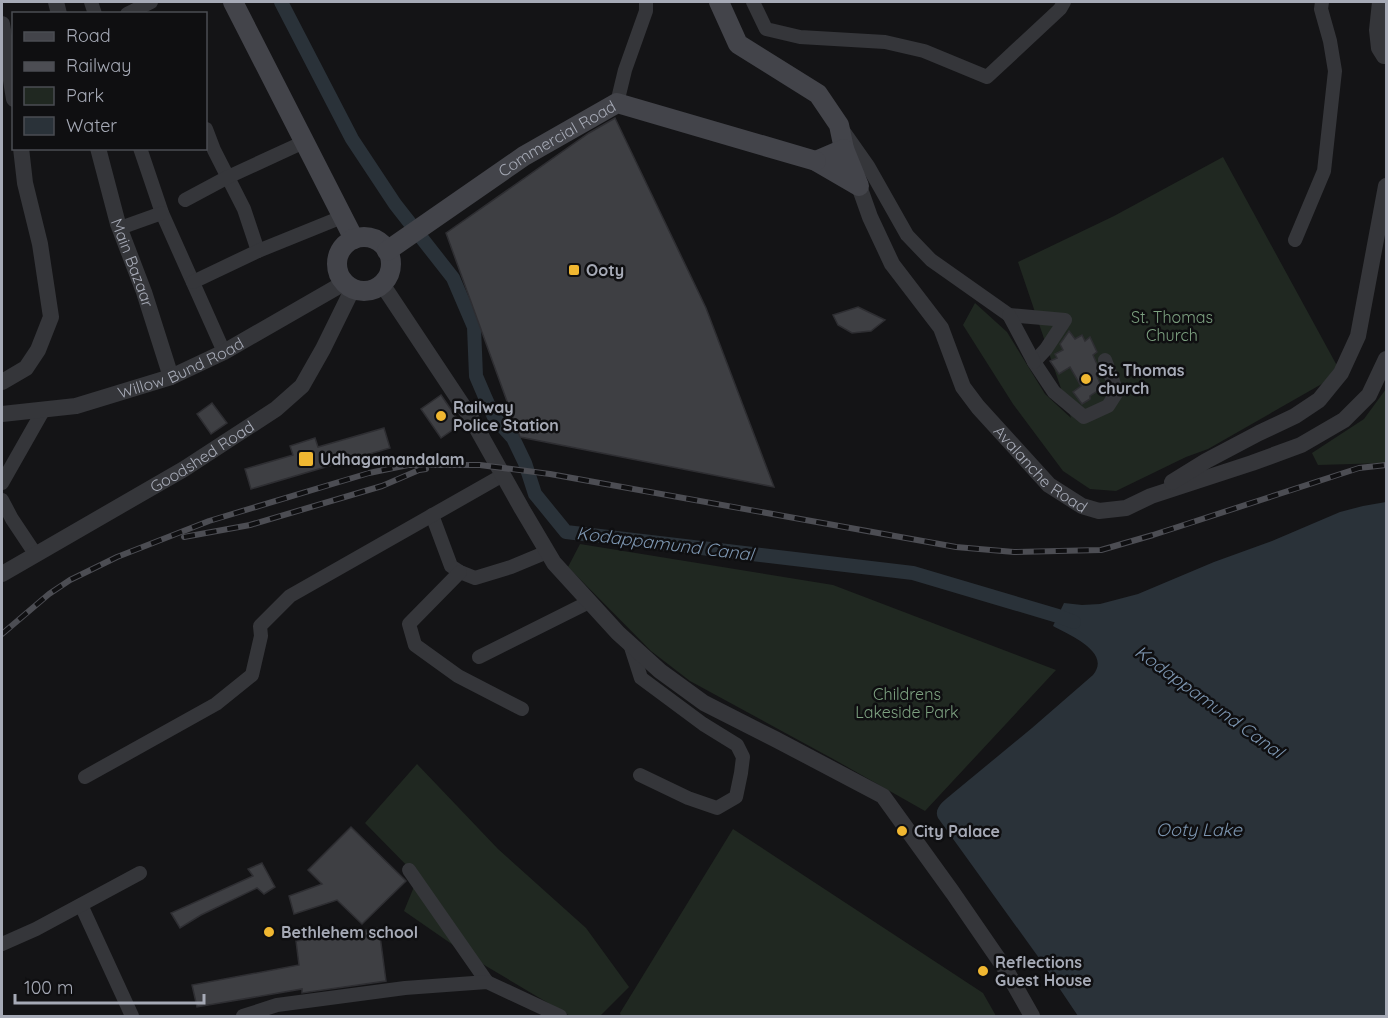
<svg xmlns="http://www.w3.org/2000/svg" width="1388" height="1018" font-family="Quicksand,sans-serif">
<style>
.green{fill:#202821}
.water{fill:#2a3239}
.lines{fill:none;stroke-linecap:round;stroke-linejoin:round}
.canal{stroke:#2a3239;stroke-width:14}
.building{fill:#3e3f43;stroke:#2e2e32;stroke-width:1.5}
.minor{stroke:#35363a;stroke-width:14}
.tertiary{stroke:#35363a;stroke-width:16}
.secondary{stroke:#43444a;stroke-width:20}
.rail-casing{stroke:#4c4d53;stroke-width:6}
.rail{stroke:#0f0f11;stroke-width:4;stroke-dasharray:11;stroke-linecap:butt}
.poi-dot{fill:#f0b731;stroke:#0f0f11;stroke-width:2}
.labels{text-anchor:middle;stroke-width:5;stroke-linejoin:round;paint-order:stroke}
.street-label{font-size:16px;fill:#a6aab6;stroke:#0f0f11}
.poi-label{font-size:16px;font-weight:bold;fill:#a6aab6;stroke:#0f0f11;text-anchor:start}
.park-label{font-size:16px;fill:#7da180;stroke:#0f0f11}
.water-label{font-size:18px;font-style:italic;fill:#7d96b1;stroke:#0f0f11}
</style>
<rect width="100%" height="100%" fill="#141416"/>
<g class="green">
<polygon points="1223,157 1341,373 1208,449 1186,457 1116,491 1090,489 1063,471 1013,404 963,325 975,303 1007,332 1045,394 1071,418 1018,262 1114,216"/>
<polygon points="1386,389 1386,463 1318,465 1312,453 1364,419"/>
<polygon points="580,544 833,585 1056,670 925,811 835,760 690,681 651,651 568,567"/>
<polygon points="417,764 498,849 586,928 629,987 600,1016 570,1016 469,956 404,911 418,877 365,823"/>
<polygon points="733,829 983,993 996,1016 621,1016 620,1013"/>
</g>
<path class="water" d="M1386,502V1016H1078L1039,958L938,818C933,808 945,800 952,794L1032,728L1093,675C1112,652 1069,635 1053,626L1064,603L1082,605L1100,604L1138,594L1214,562L1272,541L1340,512L1363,506Z"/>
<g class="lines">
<polyline class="canal" points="281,2 352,139 395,204 453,278 474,327 476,376 485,397 494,417 513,438 525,463 535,494 566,532 913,573 1058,616 1074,622"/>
</g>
<g class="building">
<polygon points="615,118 706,308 774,487 520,437 446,233 589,133"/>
<polygon points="858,307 885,320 871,331 852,333 838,325 833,315"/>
<polygon points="1069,331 1075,339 1082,335 1085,341 1090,337 1097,352 1093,355 1100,371 1096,374 1102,388 1090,396 1090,399 1082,404 1073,392 1081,386 1070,367 1059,374 1050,361 1057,358 1055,354 1063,350 1060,344"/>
<polygon points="441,395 461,424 441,438 421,409"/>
<polygon points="212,403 227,423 211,434 197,414"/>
<polygon points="384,428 390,448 251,489 245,469 293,455 290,446 315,438 318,447"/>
<polygon points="351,827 406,881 362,924 337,900 294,914 289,896 322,884 308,870"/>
<polygon points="262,863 275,887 264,894 257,888 201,915 180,928 171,913 253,876 248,869"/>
<polygon points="379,928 386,981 302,993 302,989 197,1007 192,985 299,965 296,941"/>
</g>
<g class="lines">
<g class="minor">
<polyline points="91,2 95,14"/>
<polyline points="753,2 766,29 800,37 885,42 924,51 987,77 1060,9 1064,2"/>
<polyline points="127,14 151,2"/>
<polyline points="617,103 625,70 646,11 646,2"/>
<polyline points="206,129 214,150 244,209 258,251"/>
<polyline points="842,129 868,166 907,235 931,260 1009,315 1065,320 1046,349 1034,362 1054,392 1084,417 1108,406 1117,392 1105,360"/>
<polyline points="140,148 162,213 224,352"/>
<polyline points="185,200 228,177 304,142"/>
<polyline points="120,228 162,213"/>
<polyline points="1295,240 1324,171 1335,71 1330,41 1321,9 1322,2"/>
<polyline points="193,282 258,251 342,217"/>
<polyline points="1009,315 1034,362"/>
<polyline points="2,483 44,409"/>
<polyline points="2,500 12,519 36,555"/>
<polyline points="432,515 451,566 460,572 475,578 511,567 547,552"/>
<polyline points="460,572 409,624 415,645 458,676 522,709"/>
<polyline points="630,644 641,678 703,724 737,745 743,757 741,773 736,797 717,808 688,798 640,775"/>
<polyline points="479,657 589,602"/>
<polyline points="85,777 216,704 252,675 261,636 260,626 290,596 503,475"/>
<polyline points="409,870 487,982"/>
<polyline points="81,905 132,1016"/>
<polyline points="2,944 36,929 140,873"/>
<polyline points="243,1016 277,1005 405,988 487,982 560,1016"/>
</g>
<g class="tertiary">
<polyline points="56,2 59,14"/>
<polyline points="1380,2 1377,30 1379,48 1384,56 1386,56"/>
<polyline points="2,24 14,99"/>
<path id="s1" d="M98,148L118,224L144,292L171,377"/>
<path id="s2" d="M859,186L870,217L892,264L941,328L963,387L978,407L1049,485L1082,506L1099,511L1126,508L1151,496L1252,463L1301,445L1344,420L1369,395L1386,359"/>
<polyline points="382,284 471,418 522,509 554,563 618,633 660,671 704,703 775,739 883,796 953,893 1006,970 1032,1016"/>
<polyline points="2,382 26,368 38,350 51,317 40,244 25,183 21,148"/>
<path id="s3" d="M2,414L76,406L171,377L224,352L344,283"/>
<polyline points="1172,482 1206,461 1259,433 1295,416 1319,400 1341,373 1358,336 1386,186"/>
<path id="s4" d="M2,574L184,469L276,409L302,386L323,349L353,288"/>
</g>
<g class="secondary">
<polyline points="233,2 354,239"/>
<polyline points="719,2 738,44 818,94 839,125 844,149"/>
<polygon points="844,149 859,186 816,161"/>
<circle cx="364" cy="264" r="27"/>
<path id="s5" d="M387,251L524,156L617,103L816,161"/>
</g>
<g class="rail-casing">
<g id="rail">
<polyline points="184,537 250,525 382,486 419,470 426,469"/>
<polyline points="2,634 49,594 70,580 117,557 209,521 369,473 408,465 480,465 550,474 956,547 1014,552 1101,550 1153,535 1359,468 1386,465"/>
</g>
</g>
<use href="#rail" class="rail"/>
</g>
<g class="poi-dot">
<rect x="568" y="264" width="12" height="12" rx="3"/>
<circle cx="1086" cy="379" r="6"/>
<circle cx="441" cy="416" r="6"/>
<rect x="298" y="451" width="16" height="16" rx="3"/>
<circle cx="902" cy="831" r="6"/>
<circle cx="269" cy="932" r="6"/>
<circle cx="983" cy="971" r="6"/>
</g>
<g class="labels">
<g class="street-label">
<text dy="6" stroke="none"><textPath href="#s5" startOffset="204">Commercial Road</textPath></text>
<text dy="6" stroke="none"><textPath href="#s1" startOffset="120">Main Bazaar</textPath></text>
<text dy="6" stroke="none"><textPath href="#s3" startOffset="186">Willow Bund Road</textPath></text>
<text dy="6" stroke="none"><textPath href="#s4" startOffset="232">Goodshed Road</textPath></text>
<text dy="6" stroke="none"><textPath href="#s2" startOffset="342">Avalanche Road</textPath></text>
</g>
<g class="poi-label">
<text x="586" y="276">Ooty</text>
<text x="1098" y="376">St. Thomas<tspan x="1098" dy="18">church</tspan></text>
<text x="453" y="413">Railway<tspan x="453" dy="18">Police Station</tspan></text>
<text x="320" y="465">Udhagamandalam</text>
<text x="914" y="837">City Palace</text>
<text x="281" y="938">Bethlehem school</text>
<text x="995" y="968">Reflections<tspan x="995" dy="18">Guest House</tspan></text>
</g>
<g class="park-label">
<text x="1172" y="323">St. Thomas<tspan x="1172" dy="18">Church</tspan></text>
<text x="907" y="700">Childrens<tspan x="907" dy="18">Lakeside Park</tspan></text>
</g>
<g class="water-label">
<text transform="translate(665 544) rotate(7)" y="6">Kodappamund Canal</text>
<text transform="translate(1209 702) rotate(36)" y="6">Kodappamund Canal</text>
<text x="1199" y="836">Ooty Lake</text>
</g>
</g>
<rect width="1388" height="1018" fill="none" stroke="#a6aab6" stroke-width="6"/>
<rect x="12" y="12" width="195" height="138" fill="#0f0f11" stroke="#4b4d53" stroke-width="1.5"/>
<rect x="24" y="32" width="30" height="9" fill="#43444a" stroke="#4b4d53" stroke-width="1.5"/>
<text x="66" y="42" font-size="18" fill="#a6aab6">Road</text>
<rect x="24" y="62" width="30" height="9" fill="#4c4d53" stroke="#4b4d53" stroke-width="1.5"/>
<text x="66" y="72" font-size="18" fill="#a6aab6">Railway</text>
<rect x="24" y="87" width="30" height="18" fill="#202821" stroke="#4b4d53" stroke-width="1.5"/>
<text x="66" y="102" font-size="18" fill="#a6aab6">Park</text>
<rect x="24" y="117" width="30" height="18" fill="#2a3239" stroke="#4b4d53" stroke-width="1.5"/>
<text x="66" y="132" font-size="18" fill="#a6aab6">Water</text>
<path d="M15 994v9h189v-9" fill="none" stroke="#a6aab6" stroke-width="3"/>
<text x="24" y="994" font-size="18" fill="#a6aab6" stroke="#0f0f11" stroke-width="4.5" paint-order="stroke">100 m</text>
</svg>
